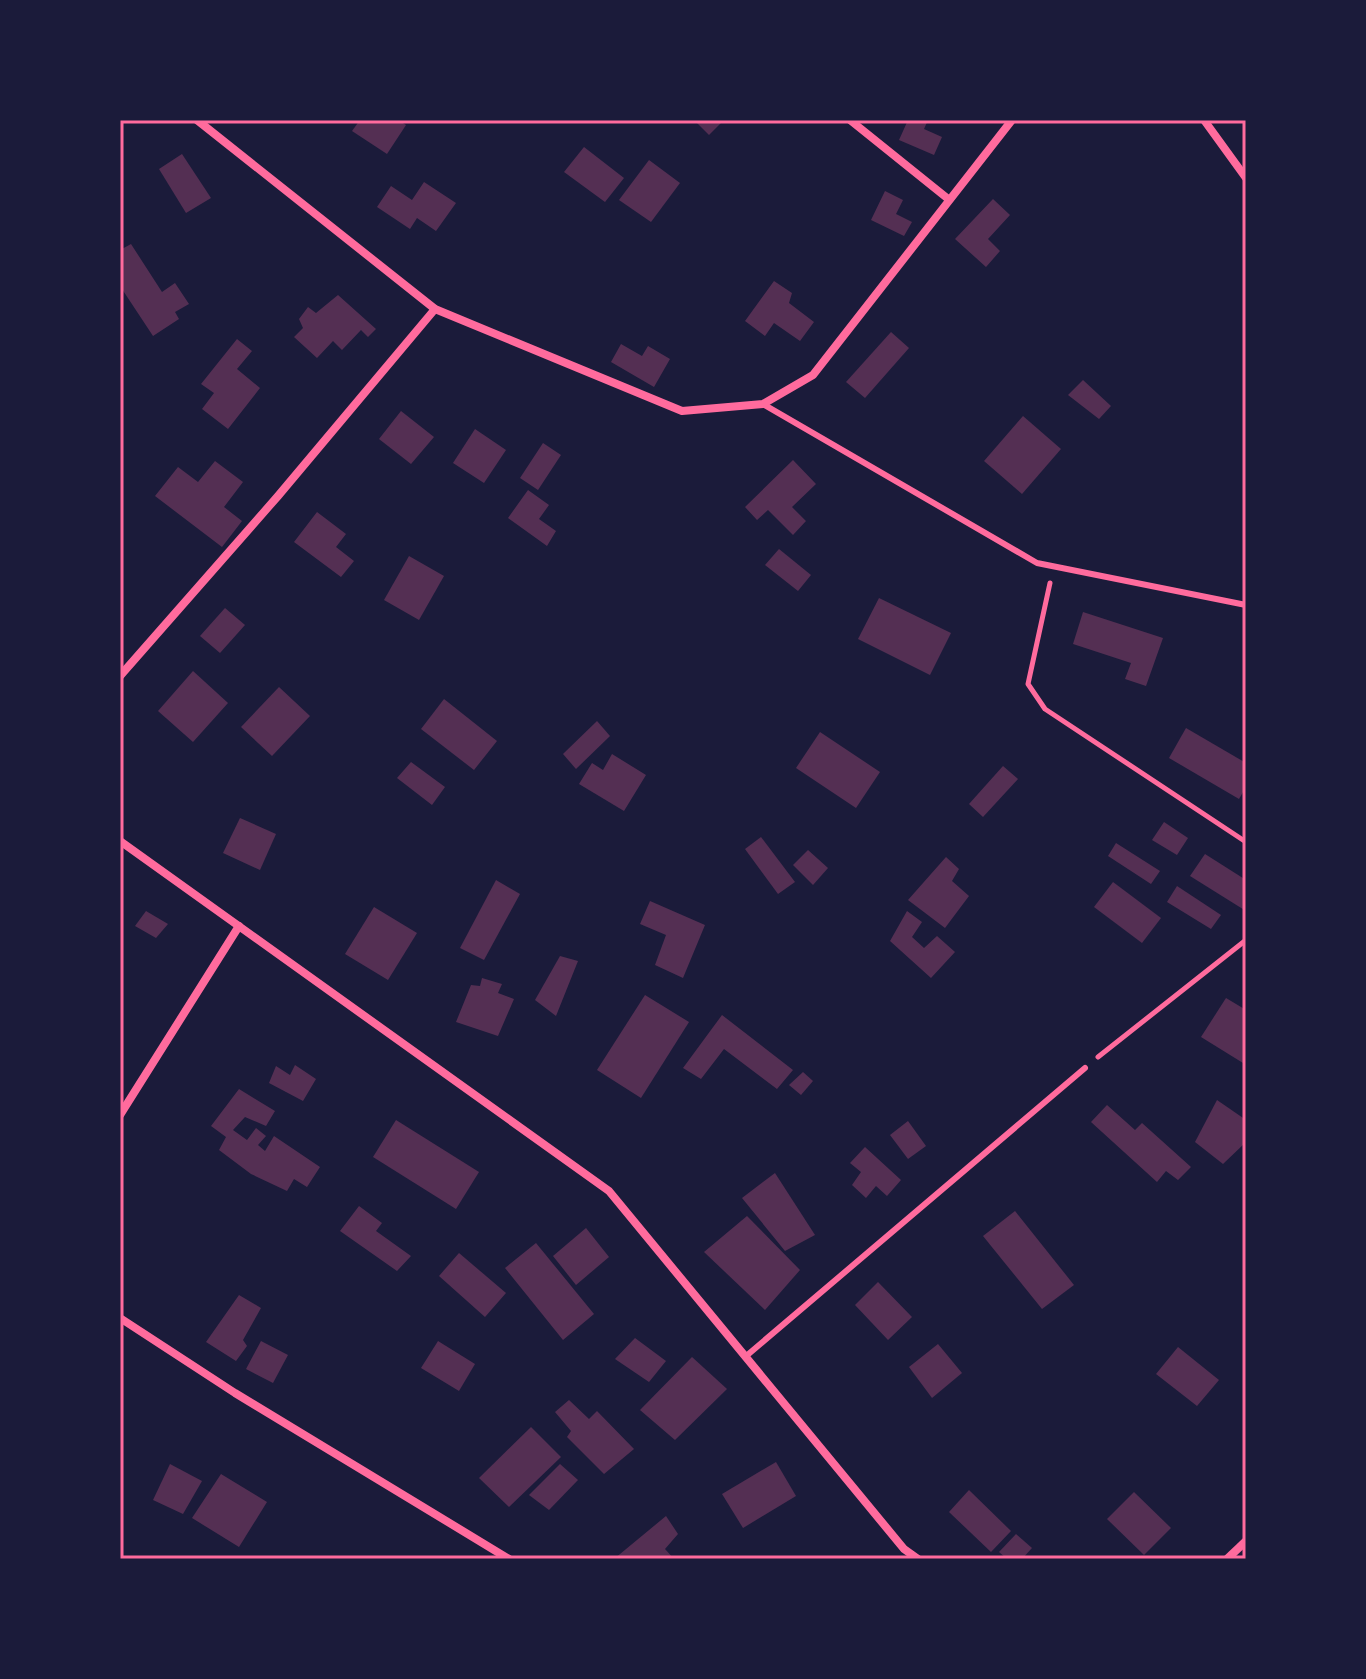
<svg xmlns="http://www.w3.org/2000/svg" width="1366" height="1679" font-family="Karla,sans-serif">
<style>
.building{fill:#542f53}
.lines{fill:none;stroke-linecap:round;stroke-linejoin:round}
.path{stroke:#ff6b9d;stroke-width:5}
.service{stroke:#ff6b9d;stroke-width:6}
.minor{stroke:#ff6b9d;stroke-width:8}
.neatline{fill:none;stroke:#ff6b9d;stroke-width:3}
</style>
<rect width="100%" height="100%" fill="#1b1b3a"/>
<g class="building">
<polygon points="360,120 398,120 406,125 387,154 352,131"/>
<polygon points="694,120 724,120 709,135"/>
<polygon points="908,120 928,120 924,129 942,137 934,155 899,140"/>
<polygon points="584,147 624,178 605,202 564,172"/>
<polygon points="182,154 211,198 186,213 159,169"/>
<polygon points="649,160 680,183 651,222 619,200"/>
<polygon points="424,182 456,203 436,231 417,218 410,229 377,207 391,186 412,200"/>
<polygon points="885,191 903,200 896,214 912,222 904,236 871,220"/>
<polygon points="993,199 1010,215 988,239 1000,251 986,267 955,239"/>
<polygon points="131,244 162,292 175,283 189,304 175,312 179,319 153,336 120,286 120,250"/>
<polygon points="774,281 792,293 789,303 814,322 800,341 774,323 765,336 745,321"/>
<polygon points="338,295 376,329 368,337 361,330 342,350 333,341 317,358 294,337 303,328 299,319 308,307 316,313"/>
<polygon points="891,332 909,348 865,398 846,382"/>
<polygon points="237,339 252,351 237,369 260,388 228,429 202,409 214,393 201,384"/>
<polygon points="621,344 642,356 648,346 670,359 654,387 611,362"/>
<polygon points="1083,380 1111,406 1099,419 1068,395"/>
<polygon points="401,411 434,437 411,464 379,439"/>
<polygon points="1023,416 1061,449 1022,494 984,461"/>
<polygon points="475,429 506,450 484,483 453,463"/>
<polygon points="543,443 561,455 538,490 520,478"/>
<polygon points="793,460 816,484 792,507 806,521 793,535 768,510 757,520 745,507"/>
<polygon points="215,461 243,482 224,507 242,521 222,547 155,496 178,467 198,482"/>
<polygon points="528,490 549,505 539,519 556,531 547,546 508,518"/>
<polygon points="317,512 346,534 336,547 354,561 341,577 294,542"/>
<polygon points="779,549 811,575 798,591 765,565"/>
<polygon points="409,556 444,576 419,620 384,600"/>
<polygon points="879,598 951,633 930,675 858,639"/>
<polygon points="225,608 245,625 220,653 200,636"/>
<polygon points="1083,612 1163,638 1146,686 1125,679 1131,663 1073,644"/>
<polygon points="193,671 228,703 193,742 158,711"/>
<polygon points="279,687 310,716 272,756 241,727"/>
<polygon points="444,699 497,741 474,770 421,729"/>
<polygon points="597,721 610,736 576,769 563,754"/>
<polygon points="1186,728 1246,763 1246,787 1239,799 1169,758"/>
<polygon points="820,732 880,772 856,808 796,768"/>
<polygon points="612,754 646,775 624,811 579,784 592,763 603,770"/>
<polygon points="411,762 445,787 432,805 397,778"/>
<polygon points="1003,766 1018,779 983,817 969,804"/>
<polygon points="240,818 276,834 260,870 223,853"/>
<polygon points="1164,822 1188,838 1177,855 1152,840"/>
<polygon points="761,837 795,882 778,894 745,849"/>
<polygon points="1116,843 1160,871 1151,884 1108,856"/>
<polygon points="808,850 828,868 813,885 793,865"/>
<polygon points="1205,854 1246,880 1246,911 1190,876"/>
<polygon points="946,857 959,869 952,881 969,896 945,928 908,900"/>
<polygon points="496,880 520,894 484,960 460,948"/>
<polygon points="1113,882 1161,918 1142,943 1094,907"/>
<polygon points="1177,886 1221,915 1211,929 1167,902"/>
<polygon points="650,901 705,925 683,978 655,965 666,935 640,924"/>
<polygon points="374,907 417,933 388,980 345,954"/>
<polygon points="146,911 168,924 156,938 135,926"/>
<polygon points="907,911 922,922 912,937 924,948 937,936 955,952 931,978 890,941"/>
<polygon points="560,956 578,961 556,1016 535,1000"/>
<polygon points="482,978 502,984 498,993 514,999 498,1036 456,1022 471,985 480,986"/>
<polygon points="645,995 689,1022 641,1098 597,1070"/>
<polygon points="1226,998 1246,1010 1243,1063 1201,1037"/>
<polygon points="722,1015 793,1070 777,1089 724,1049 701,1079 683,1068"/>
<polygon points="295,1065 316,1079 303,1101 269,1083 276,1066 290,1075"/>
<polygon points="803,1072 813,1081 801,1095 789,1085"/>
<polygon points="239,1089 275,1111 266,1126 245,1117 233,1130 247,1140 256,1128 266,1136 258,1145 265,1151 274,1136 320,1167 307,1187 294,1179 287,1191 251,1174 219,1150 226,1137 211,1126"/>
<polygon points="1217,1100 1246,1120 1246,1142 1223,1164 1195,1142"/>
<polygon points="1107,1105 1135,1130 1142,1123 1191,1167 1178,1180 1166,1171 1157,1182 1091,1122"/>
<polygon points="396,1120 479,1172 456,1209 373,1157"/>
<polygon points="908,1121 926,1146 908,1159 890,1135"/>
<polygon points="865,1147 901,1180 887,1196 876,1186 866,1198 852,1185 861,1172 850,1163"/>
<polygon points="775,1173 815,1235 785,1251 742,1198"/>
<polygon points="359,1206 382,1223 376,1231 411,1256 397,1271 340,1231"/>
<polygon points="1015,1211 1074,1285 1042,1309 983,1236"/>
<polygon points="747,1216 800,1270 765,1310 704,1252"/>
<polygon points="586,1228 609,1257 576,1285 553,1256"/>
<polygon points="536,1243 594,1314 563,1340 505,1268"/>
<polygon points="459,1253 506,1293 485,1317 439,1276"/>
<polygon points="878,1282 912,1317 888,1340 855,1305"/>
<polygon points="239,1295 261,1308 243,1340 247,1346 236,1361 206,1342"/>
<polygon points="635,1338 666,1361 649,1382 615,1359"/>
<polygon points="261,1341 288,1355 273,1383 246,1369"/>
<polygon points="438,1341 475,1364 459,1391 421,1368"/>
<polygon points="938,1344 962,1373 932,1398 909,1367"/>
<polygon points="1178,1347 1219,1380 1197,1406 1156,1374"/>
<polygon points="692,1357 727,1389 675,1440 640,1410"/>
<polygon points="569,1400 589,1419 597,1411 634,1449 604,1474 567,1437 571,1431 555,1412"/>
<polygon points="531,1427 561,1457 509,1507 479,1478"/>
<polygon points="776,1462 796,1496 743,1528 722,1494"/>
<polygon points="170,1464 202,1481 183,1514 153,1500"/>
<polygon points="560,1464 578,1480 549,1510 529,1495"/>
<polygon points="221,1474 267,1502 239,1547 192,1518"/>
<polygon points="969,1490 1011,1531 991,1552 949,1512"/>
<polygon points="1134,1492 1171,1528 1144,1555 1107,1519"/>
<polygon points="666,1516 678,1534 665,1549 674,1559 614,1559"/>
<polygon points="1016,1534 1032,1548 1022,1559 1007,1559 999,1552"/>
</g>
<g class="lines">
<g class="path">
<polyline points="1050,583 1028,684 1045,709 1246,842"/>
<polyline points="1098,1057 1246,940"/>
</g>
<g class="service">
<polyline points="763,404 1037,563 1246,605"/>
<polyline points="745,1357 1085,1068"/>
</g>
<g class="minor">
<polyline points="197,120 435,309 682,411 763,404 813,375 1012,120"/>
<polyline points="850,120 947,198"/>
<polyline points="1204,120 1246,178"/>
<polyline points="120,676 278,496 435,309"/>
<polyline points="120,841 609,1191 904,1549 918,1559"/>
<polyline points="120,1115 239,926"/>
<polyline points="120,1318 235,1393 509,1559"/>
<polyline points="1227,1559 1246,1541"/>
</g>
</g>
<rect width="1366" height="1679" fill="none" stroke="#1b1b3a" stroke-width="244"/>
<rect x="122" y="122" width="1122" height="1435" class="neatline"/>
</svg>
